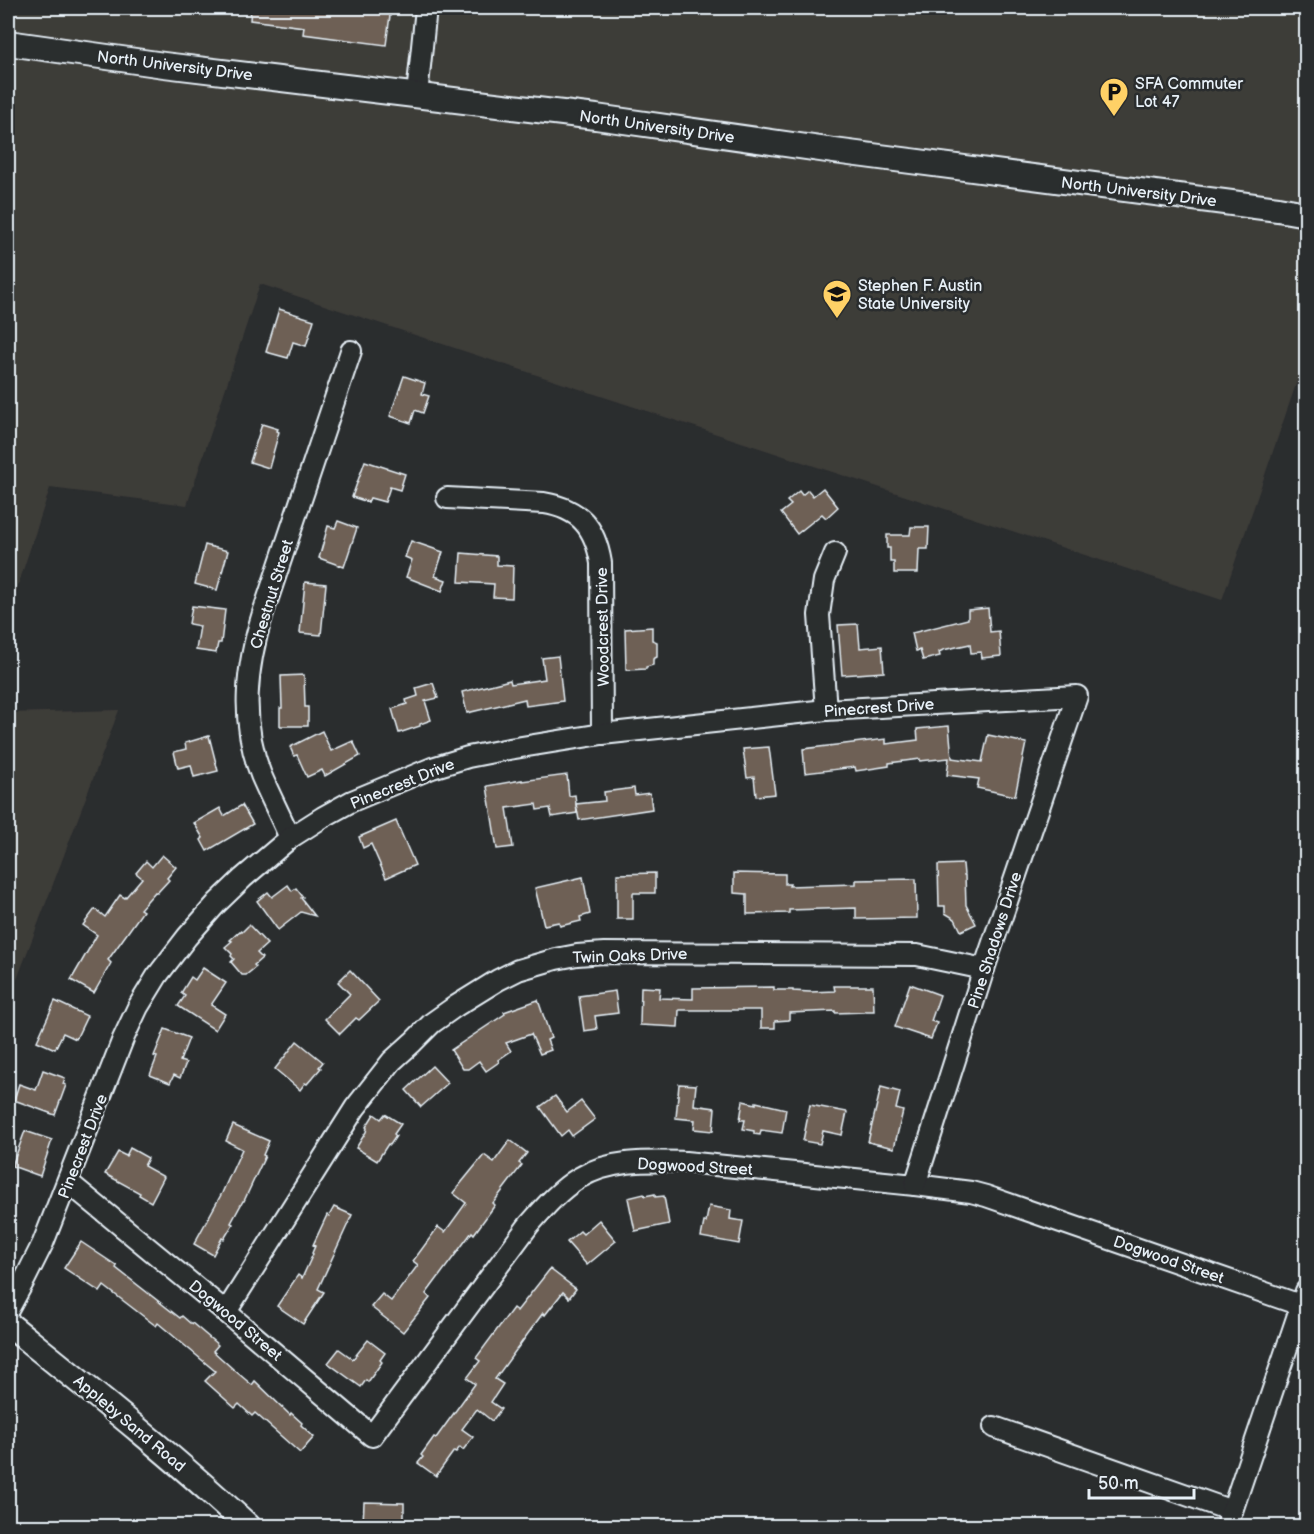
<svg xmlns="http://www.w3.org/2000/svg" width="1314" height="1534" font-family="'Balsamiq Sans',sans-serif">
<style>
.built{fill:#3e3c39}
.building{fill:#6e6054;stroke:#e8f1f8;stroke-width:1.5}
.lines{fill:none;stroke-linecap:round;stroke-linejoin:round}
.minor-casing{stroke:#e8f1f8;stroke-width:24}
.major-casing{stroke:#e8f1f8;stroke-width:28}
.minor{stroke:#2a2d2e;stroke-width:20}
.major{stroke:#2a2d2e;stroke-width:24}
.labels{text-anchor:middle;stroke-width:5;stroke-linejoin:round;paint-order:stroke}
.street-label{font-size:16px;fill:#e8f1f8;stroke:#2a2d2e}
.poi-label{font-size:16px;fill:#e8f1f8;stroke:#2a2d2e;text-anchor:start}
</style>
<rect width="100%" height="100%" fill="#2a2d2e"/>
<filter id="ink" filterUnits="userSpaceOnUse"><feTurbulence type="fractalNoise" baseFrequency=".0167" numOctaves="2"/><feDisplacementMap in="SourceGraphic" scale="12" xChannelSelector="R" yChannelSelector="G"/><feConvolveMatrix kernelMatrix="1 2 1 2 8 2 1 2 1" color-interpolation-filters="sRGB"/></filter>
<g filter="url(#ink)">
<g class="built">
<polygon points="8,8 1306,8 1306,355 1222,600 260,284 187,505 50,488 8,616"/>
<polygon points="119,710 8,1003 8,713"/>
</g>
<g class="building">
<polygon points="251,8 391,8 386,45 303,34 304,27 250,20"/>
<polygon points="279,309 314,320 306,346 293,342 288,358 266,352"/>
<polygon points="404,376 425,383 422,394 429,396 423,413 415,410 411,423 390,416"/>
<polygon points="262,424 278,429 277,431 279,432 269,468 250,462"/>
<polygon points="365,461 405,474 400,490 390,487 385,502 370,498 368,502 352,497"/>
<polygon points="823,488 838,507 826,518 822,514 797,534 781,513 791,505 787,501 799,491 802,495 808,490 813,496"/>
<polygon points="338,521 357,528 344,567 319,558 328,526 335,528"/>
<polygon points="911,527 929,527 928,549 919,549 918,573 894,573 894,562 890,562 890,548 887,548 887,535 910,535"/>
<polygon points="411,541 443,552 435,576 446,580 442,591 406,577 412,560 405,557"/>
<polygon points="205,545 228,551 217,590 195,584"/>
<polygon points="461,553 497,556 497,565 513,566 512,598 493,597 494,584 459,582"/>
<polygon points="305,582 326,584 321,635 300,633"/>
<polygon points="192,606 225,610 221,643 218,643 216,653 196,650 200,626 189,624"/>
<polygon points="988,608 990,632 999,631 1001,656 982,658 981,652 971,653 970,644 943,650 939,652 940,656 923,660 920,650 916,651 912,633 968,619 968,610"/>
<polygon points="858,624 860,648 882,646 884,672 842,675 838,625"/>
<polygon points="652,627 652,640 657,642 657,657 653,659 653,665 646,667 646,669 626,670 625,629"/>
<polygon points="558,656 563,701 526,706 525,699 467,713 462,692 510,680 511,684 545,679 542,658"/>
<polygon points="304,675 305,707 308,707 308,726 280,726 280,708 282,708 281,676"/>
<polygon points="433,683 438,698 425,701 431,720 420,724 420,726 399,733 392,709 407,704 406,700 418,696 416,688"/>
<polygon points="949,726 952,758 982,762 988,735 1026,743 1015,796 977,788 979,779 947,775 949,758 920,761 920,759 889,763 889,766 856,771 855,767 805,773 803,749 886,739 886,744 918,740 917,729"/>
<polygon points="322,731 331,751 353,741 360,756 325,776 322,770 307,777 297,755 294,756 290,747"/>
<polygon points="209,736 218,771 194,777 191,765 178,768 174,752 186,749 185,743"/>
<polygon points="769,747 775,794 756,796 754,777 747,778 743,749"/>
<polygon points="567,775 569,796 575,795 577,813 552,817 550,808 537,810 536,804 507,808 513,847 497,849 487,786 522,780 522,781"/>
<polygon points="634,788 635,795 650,793 652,809 579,820 576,804 605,801 604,792"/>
<polygon points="242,805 253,824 207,851 201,840 203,838 194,823 220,808 224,816"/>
<polygon points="396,821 415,865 386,878 371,844 363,848 359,837"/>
<polygon points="162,855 176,867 167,878 169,880 157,893 155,892 140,909 143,911 108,960 111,963 94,993 71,980 97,935 83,925 95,909 105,917 120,895 125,898 142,878 136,873 146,861 152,867"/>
<polygon points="963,864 964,875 965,875 966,905 976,924 961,931 955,919 945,913 945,906 939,906 938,865"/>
<polygon points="655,873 655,893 633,893 633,919 617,919 617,874"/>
<polygon points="734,873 785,874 785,884 790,884 789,886 856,884 856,880 916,879 917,918 856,919 856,908 789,910 789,913 747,914 747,894 734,893"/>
<polygon points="583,877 590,914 580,917 581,921 560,926 559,922 544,925 535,888"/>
<polygon points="288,885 292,891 296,888 303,897 301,898 315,916 301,912 278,930 257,901 268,892 272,897"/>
<polygon points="249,925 267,944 257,953 262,958 254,965 256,967 246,975 242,975 231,962 234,959 231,956 232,954 225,947 232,941 230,940 240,931 242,932"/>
<polygon points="203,968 226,983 211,1005 225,1014 215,1030 178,1006 185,996 181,993 191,977 195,980"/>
<polygon points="350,970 379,1001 359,1020 356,1018 340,1034 325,1019 350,994 338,982"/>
<polygon points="910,984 940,995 931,1021 937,1023 931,1039 895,1027"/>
<polygon points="834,986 873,986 874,1011 865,1011 865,1012 835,1013 835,1011 789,1013 789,1020 775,1021 775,1028 761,1028 761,1010 679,1010 678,1027 640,1025 641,987 660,988 659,998 693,999 693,988 774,987 774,990 793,990 793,991 810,992 835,991"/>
<polygon points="615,991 618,1013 595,1016 597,1029 584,1031 579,996"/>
<polygon points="538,1000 551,1038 547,1040 551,1050 540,1054 531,1034 506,1043 511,1051 498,1060 499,1062 486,1071 479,1061 468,1069 463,1069 451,1050 505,1014 504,1012"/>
<polygon points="55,1001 87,1016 76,1039 63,1033 55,1049 37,1041"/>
<polygon points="165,1029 189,1038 180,1061 186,1063 180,1078 174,1075 170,1083 150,1075 157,1057 154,1056"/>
<polygon points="297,1041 323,1062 319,1067 321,1068 307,1084 305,1083 300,1090 275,1069"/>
<polygon points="432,1066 448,1083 421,1107 406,1090"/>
<polygon points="43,1070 65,1078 63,1084 66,1085 55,1115 14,1100 19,1084 36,1090"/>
<polygon points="679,1084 696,1085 694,1105 715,1108 713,1131 694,1129 695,1120 676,1118"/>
<polygon points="881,1087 900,1092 896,1109 903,1111 894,1148 868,1142"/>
<polygon points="555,1096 567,1112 581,1101 595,1119 572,1136 568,1130 561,1136 540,1107"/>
<polygon points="743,1101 756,1104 756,1102 786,1109 782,1133 761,1130 760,1135 754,1134 754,1131 743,1129 745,1120 740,1120"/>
<polygon points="810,1105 847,1112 842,1135 823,1131 820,1144 803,1141"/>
<polygon points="374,1114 381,1119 385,1114 401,1124 394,1134 396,1136 390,1145 388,1144 377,1161 356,1148 366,1132 367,1128 366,1127"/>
<polygon points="233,1125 269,1141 263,1155 265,1156 244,1201 243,1201 231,1223 233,1224 224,1239 222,1238 213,1255 194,1244 222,1193 242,1149 226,1141"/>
<polygon points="25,1131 52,1140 40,1176 12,1166"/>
<polygon points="510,1140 527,1153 519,1163 522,1165 493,1203 495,1205 474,1234 472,1232 426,1294 430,1298 403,1332 371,1307 382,1294 391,1301 418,1265 413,1261 438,1227 445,1232 466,1203 453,1193 484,1155 494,1162"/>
<polygon points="130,1148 148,1158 144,1166 164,1177 151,1202 139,1195 140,1193 105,1174 118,1152 126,1156"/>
<polygon points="644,1194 645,1196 655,1194 655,1197 664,1196 669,1224 635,1231 628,1198"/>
<polygon points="709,1206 731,1210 730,1219 743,1221 739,1244 701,1237 704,1222 706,1222"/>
<polygon points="334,1207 352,1215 318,1289 324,1292 303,1324 277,1306 298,1275 302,1278 313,1254 312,1253 315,1246 313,1245 327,1215 329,1216"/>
<polygon points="599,1220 616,1241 587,1265 567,1242 580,1231 583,1234"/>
<polygon points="81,1242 117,1266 116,1268 180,1318 182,1316 190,1323 192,1323 218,1345 213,1351 233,1369 252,1385 255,1381 290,1415 291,1413 302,1423 301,1425 314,1437 300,1453 255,1413 252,1416 239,1404 235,1408 205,1381 215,1371 158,1323 156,1326 104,1286 100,1292 64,1268"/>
<polygon points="550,1269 576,1289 569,1298 563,1292 545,1315 543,1313 495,1379 503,1384 491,1402 501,1409 492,1421 477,1409 462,1429 473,1437 463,1450 460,1447 456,1452 454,1451 436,1476 418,1463 423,1457 421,1455 434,1437 436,1438 475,1384 467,1378 480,1361 476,1358 513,1308 517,1311"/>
<polygon points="368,1340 385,1353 380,1360 382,1362 368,1382 366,1380 361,1387 328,1363 339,1349 353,1359"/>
<polygon points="364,1502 404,1503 404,1525 363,1524"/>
</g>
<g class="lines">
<g class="minor-casing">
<g id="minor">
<polyline points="417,95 426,8"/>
<path d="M447,498L544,503C580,509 595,527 601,563L602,734"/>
<polyline points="826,710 819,615 824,580 835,553"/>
<path d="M290,838C281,817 270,796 261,775C240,721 246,667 263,613L351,351"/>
<path d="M68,1182L226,1312L372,1436L528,1226C543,1209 559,1190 579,1178C611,1159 649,1161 685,1162L915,1185L971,1192L986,1196L1306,1307"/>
<polyline points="8,1310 25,1279 43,1243 123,1039 138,1007 157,976 187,937 217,903 243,878 290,838 323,817 352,801 432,768 468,757 509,749 602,734 826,710 1077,696 984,969 915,1185"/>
<polyline points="226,1312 355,1108 392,1061 413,1042 432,1023 456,1006 498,980 518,970 556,959 577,955 604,953 917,955 984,969"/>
<polyline points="994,1427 1232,1511"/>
<polyline points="1227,1526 1306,1291"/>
</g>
</g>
<g class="major-casing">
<g id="major">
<polyline points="8,43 164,65 596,117 834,151 1278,209 1306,214"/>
<path d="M8,1324C90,1390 171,1454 248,1526"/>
</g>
</g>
<use href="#minor" class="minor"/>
<use href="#major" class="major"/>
</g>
</g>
<defs>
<g id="parking-pin" transform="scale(1.5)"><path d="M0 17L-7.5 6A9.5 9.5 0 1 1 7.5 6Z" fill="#ffd166" stroke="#2a2d2e"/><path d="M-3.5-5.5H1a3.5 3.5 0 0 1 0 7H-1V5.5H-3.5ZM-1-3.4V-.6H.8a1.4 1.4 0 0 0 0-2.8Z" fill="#111"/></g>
<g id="university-pin" transform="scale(1.5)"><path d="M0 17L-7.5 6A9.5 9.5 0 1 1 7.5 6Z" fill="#ffd166" stroke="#2a2d2e"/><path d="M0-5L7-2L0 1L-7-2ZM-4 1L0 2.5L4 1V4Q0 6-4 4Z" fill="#111"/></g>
</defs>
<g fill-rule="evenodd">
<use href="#parking-pin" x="1114" y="92"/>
<use href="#university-pin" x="837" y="294"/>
</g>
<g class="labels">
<g class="street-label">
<text transform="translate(175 65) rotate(7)" y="6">North University Drive</text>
<text transform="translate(657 126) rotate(8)" y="6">North University Drive</text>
<text transform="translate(1139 191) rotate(7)" y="6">North University Drive</text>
<text transform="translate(271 594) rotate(-73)" y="6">Chestnut Street</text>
<text transform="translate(602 627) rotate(-91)" y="6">Woodcrest Drive</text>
<text transform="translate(879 707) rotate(-4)" y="6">Pinecrest Drive</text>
<text transform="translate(402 783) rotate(-22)" y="6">Pinecrest Drive</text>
<text transform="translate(994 940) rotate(-72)" y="6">Pine Shadows Drive</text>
<text transform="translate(630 955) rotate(-2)" y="6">Twin Oaks Drive</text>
<text transform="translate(82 1146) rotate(-69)" y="6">Pinecrest Drive</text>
<text transform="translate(695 1166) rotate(3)" y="6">Dogwood Street</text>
<text transform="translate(1169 1259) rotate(19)" y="6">Dogwood Street</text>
<text transform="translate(236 1320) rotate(40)" y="6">Dogwood Street</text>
<text transform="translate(130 1423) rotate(40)" y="6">Appleby Sand Road</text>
</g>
<g class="poi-label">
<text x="1135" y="89">SFA Commuter<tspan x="1135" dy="18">Lot 47</tspan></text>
<text x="858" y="291">Stephen F. Austin<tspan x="858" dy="18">State University</tspan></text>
</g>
</g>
<rect width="1314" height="1534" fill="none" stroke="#2a2d2e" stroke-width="30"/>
<rect x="15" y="15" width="1284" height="1504" fill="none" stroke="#e8f1f8" stroke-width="2" filter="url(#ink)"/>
<path d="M1089 1489v9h105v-9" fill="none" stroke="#e8f1f8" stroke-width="3"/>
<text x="1098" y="1489" font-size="18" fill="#e8f1f8" stroke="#2a2d2e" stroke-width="4.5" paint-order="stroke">50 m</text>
</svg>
